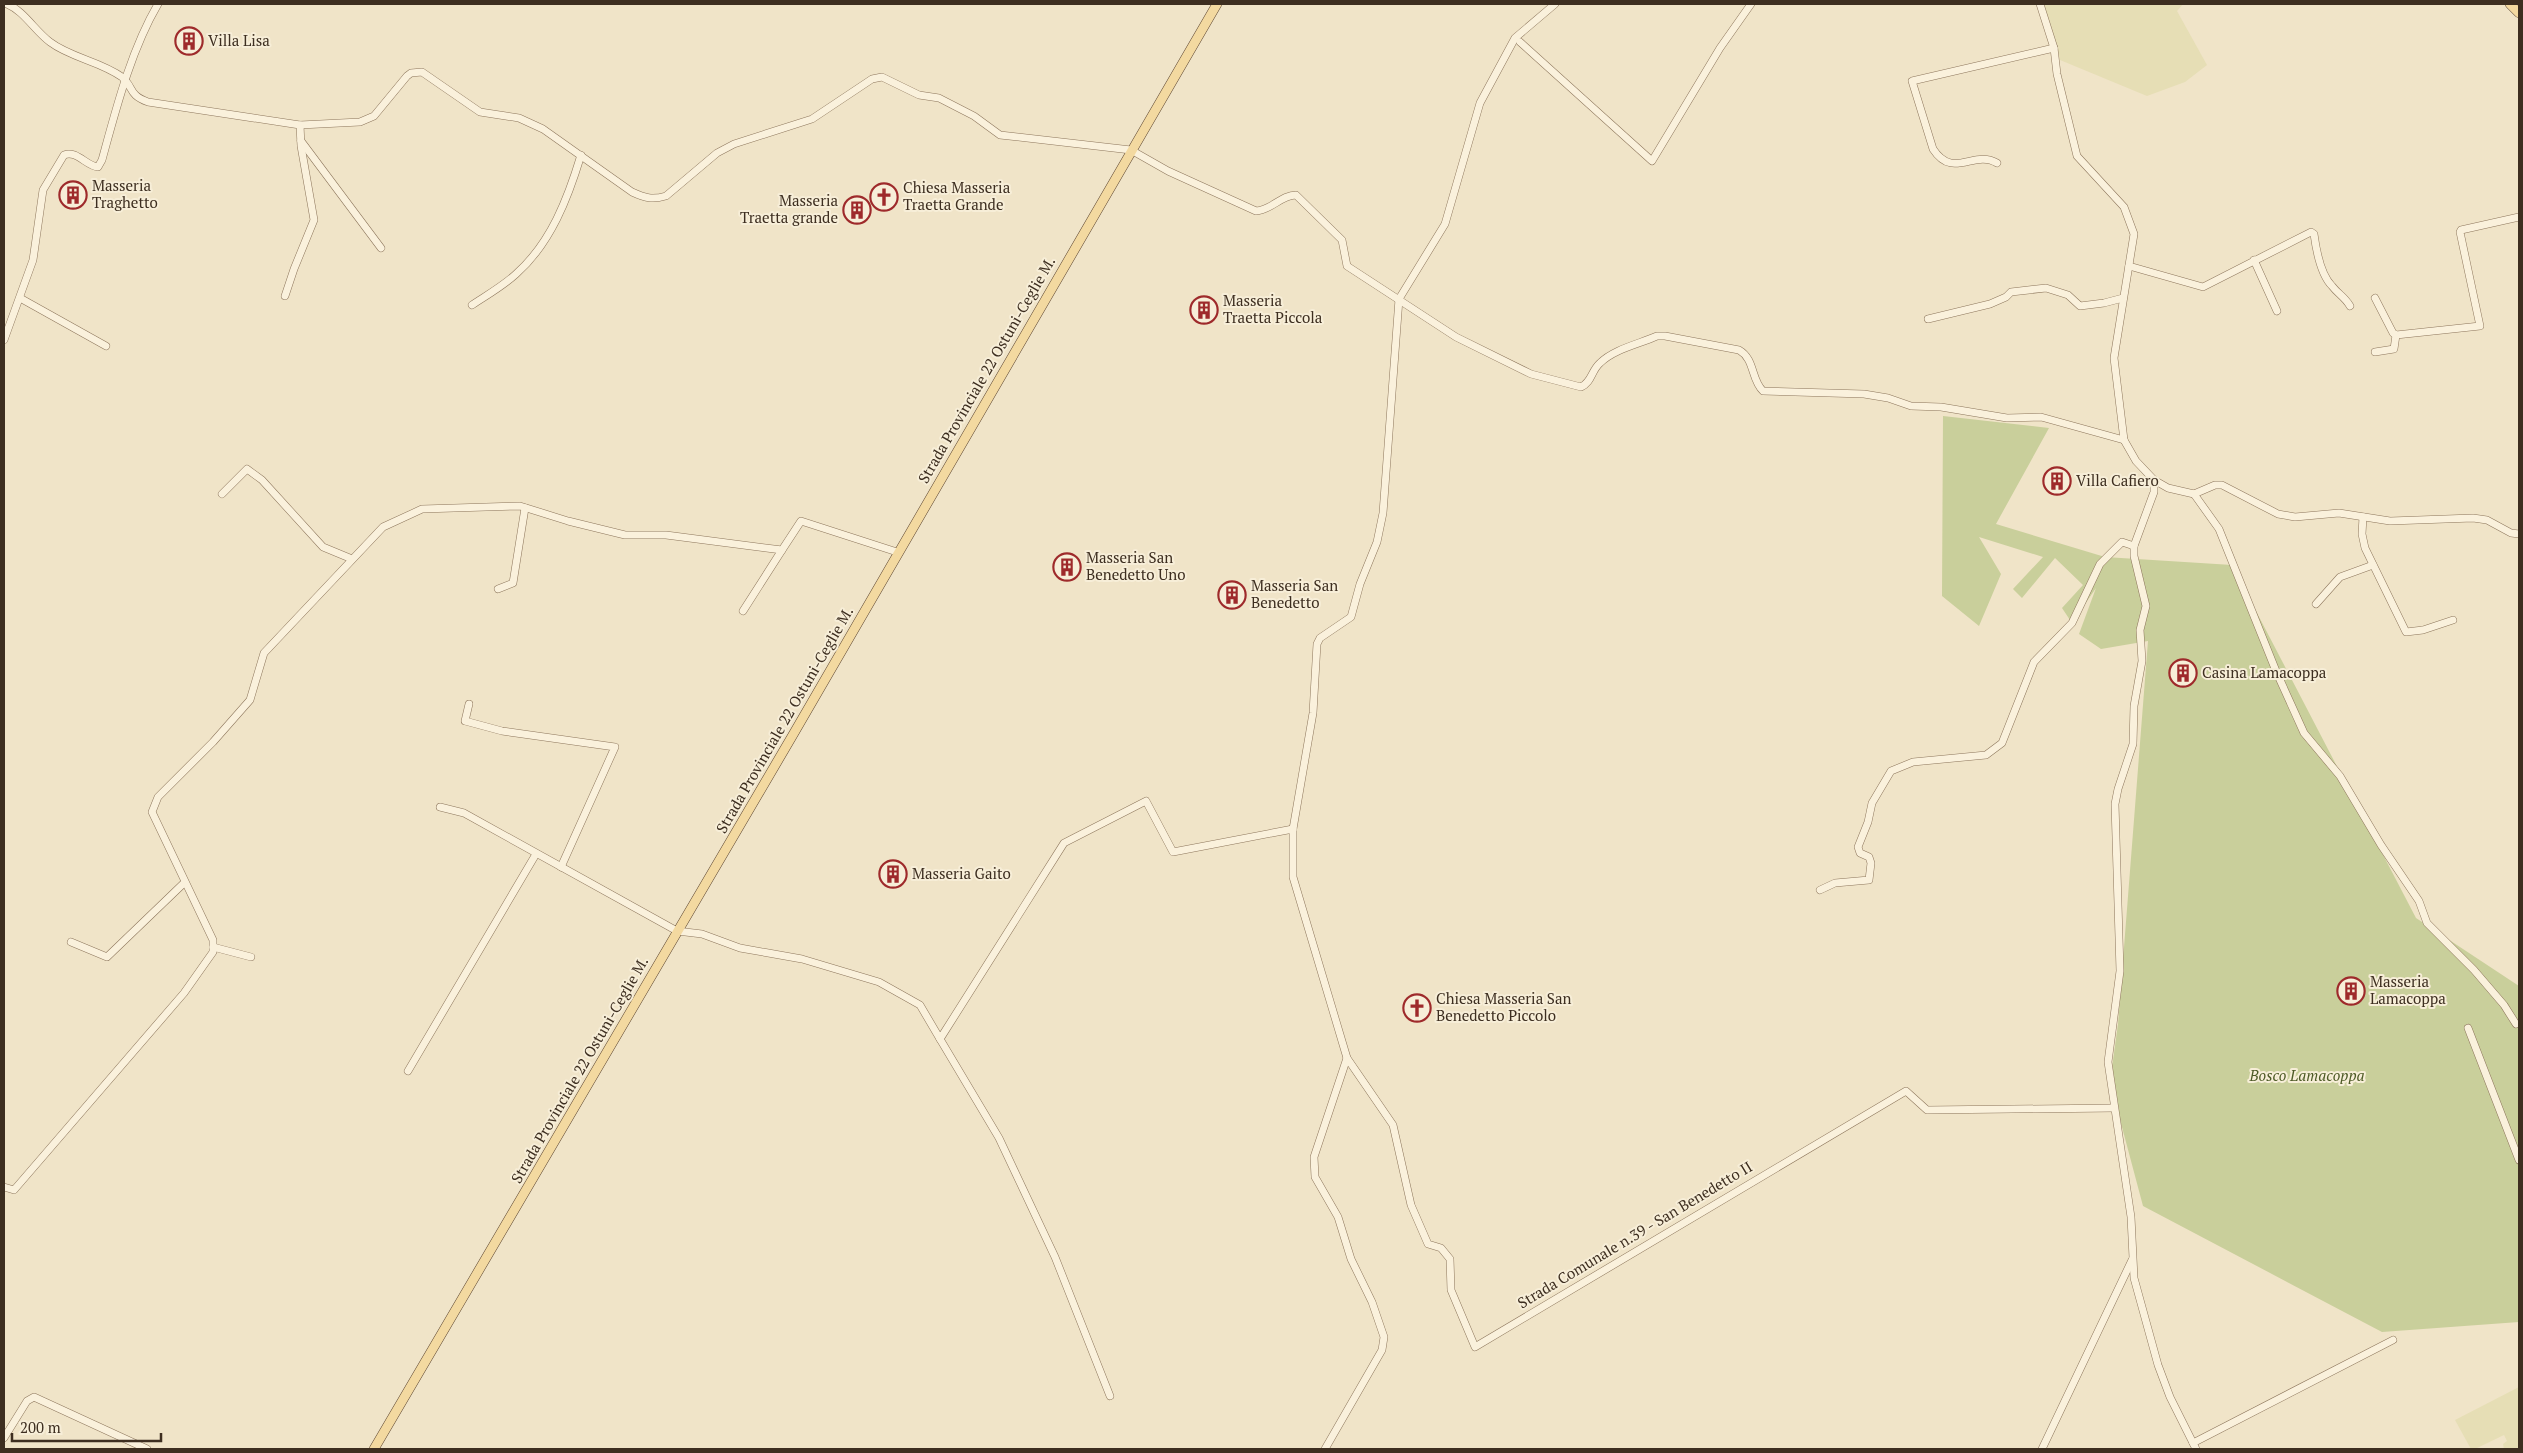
<svg xmlns="http://www.w3.org/2000/svg" width="2523" height="1453" font-family="'PT Serif',serif">
<style>
.farmland{fill:#e6deb5}
.green{fill:#c9cf9b}
.lines{fill:none;stroke-linecap:round;stroke-linejoin:round}
.minor-casing{stroke:#8d765c;stroke-width:8}
.major-casing{stroke:#5b4430;stroke-width:10}
.minor{stroke:#faf1dc;stroke-width:7}
.major{stroke:#f3d9a0;stroke-width:9}
.labels{text-anchor:middle;stroke-width:4;stroke-linejoin:round;paint-order:stroke}
.poi-label{font-size:15px;fill:#3d2e20;stroke:#f7eed8;text-anchor:start}
.street-label{font-size:15px;fill:#3d2e20;stroke:#f7eed8}
.park-label{font-size:15px;font-style:italic;fill:#4d5a26;stroke:#f7eed8}
</style>
<rect width="100%" height="100%" fill="#f0e4c8"/>
<g class="farmland">
<polygon points="2044,4 2183,4 2177,11 2207,65 2185,82 2147,96 2060,60"/>
<polygon points="2519,1387 2519,1449 2504,1449 2503,1444 2507,1441 2504,1435 2475,1449 2471,1449 2455,1420"/>
</g>
<polygon class="green" points="1943,416 2049,428 1996,524 2105,557 2232,565 2416,918 2519,986 2519,1322 2382,1332 2143,1206 2110,1082 2118,1024 2148,641 2101,649 2079,634 2096,588 2072,623 2062,608 2083,585 2055,558 2022,598 2013,589 2043,557 1979,537 2001,574 1979,626 1942,596"/>
<g class="lines">
<g class="minor-casing">
<g id="minor">
<path d="M7,4C24,11 35,31 50,42C71,58 100,61 122,77C134,87 128,95 148,102L300,125L360,122L374,116L407,76L411,73L422,72L480,112L519,118L543,129L632,192C645,198 652,200 666,196L717,153L734,144L812,119L872,79L882,77L919,95L939,98L974,116L1000,135L1131,150L1168,171L1256,211C1272,210 1281,195 1296,195L1342,240L1347,266L1456,337L1531,374L1581,387C1592,382 1591,371 1600,363C1614,349 1639,344 1657,336H1665L1739,350C1755,359 1751,380 1763,391L1864,394L1888,398L1911,406L1941,407L2007,418L2041,417L2124,440"/>
<polyline points="2040,4 2054,48 2057,74 2077,156 2124,207 2134,234 2114,358 2124,440 2136,461 2154,480 2168,488 2194,494 2215,485 2222,485 2278,514 2295,517 2339,513 2390,521 2473,518 2487,520 2511,533 2519,534"/>
<polyline points="1520,42 1652,161 1720,48 1751,4"/>
<polyline points="301,141 381,248"/>
<path d="M1997,163C1974,149 1953,180 1933,149L1912,81L2054,48"/>
<polyline points="2254,260 2277,311"/>
<path d="M2129,266L2203,287L2311,232L2314,234C2316,249 2321,275 2332,286C2338,294 2345,297 2350,306"/>
<polyline points="285,296 294,269 314,220 301,146 300,125"/>
<polyline points="20,298 106,346"/>
<polyline points="2375,298 2393,333 2396,335 2480,326 2460,232 2461,230 2519,217"/>
<path d="M472,305C487,295 503,286 516,274C551,243 568,198 581,155"/>
<polyline points="1928,319 1990,304 2006,297 2011,292 2046,288 2068,295 2080,306 2104,303 2123,298"/>
<path d="M4,340L33,260L43,190L64,155C77,150 86,166 98,167L102,160C116,109 131,50 158,4"/>
<polyline points="2375,352 2394,349 2396,335"/>
<polyline points="2154,480 2154,492 2134,546 2134,556 2146,606 2140,630 2142,661 2134,706 2133,744 2118,789 2115,804 2120,971 2108,1062 2131,1217 2134,1278 2158,1365 2170,1397 2196,1449"/>
<polyline points="222,494 247,469 262,480 323,547 352,559"/>
<polyline points="2194,494 2219,529 2276,671 2304,733 2340,776 2381,845 2419,901 2427,923 2474,970 2504,1005 2516,1024"/>
<polyline points="2363,517 2362,534 2365,548 2406,632 2423,630 2453,620"/>
<polyline points="498,589 513,583 525,508"/>
<polyline points="2316,604 2340,577 2373,565"/>
<polyline points="743,611 782,550"/>
<polyline points="469,704 465,721 502,731 615,747 561,867"/>
<polyline points="440,807 464,813 677,931 702,934 740,948 802,959 879,982 920,1005 940,1039 1064,843 1146,801 1173,852 1293,829"/>
<polyline points="1820,890 1835,883 1869,880 1871,863 1869,857 1860,853 1858,847 1868,822 1872,803 1891,771 1913,762 1986,755 2002,743 2034,662 2072,623 2100,564 2122,542 2134,546"/>
<polyline points="71,942 107,957 184,883"/>
<polyline points="213,947 251,957"/>
<polyline points="2468,1028 2519,1160"/>
<polyline points="940,1039 999,1138 1055,1257 1110,1396"/>
<polyline points="1347,1058 1393,1125 1411,1205 1428,1244 1441,1248 1450,1259 1451,1290 1475,1347 1906,1091 1927,1110 2114,1108"/>
<polyline points="408,1071 536,854"/>
<polyline points="4,1187 14,1190 184,993 213,952 213,940 152,812 158,797 213,742 250,700 264,653 383,527 422,509 520,506 568,521 625,535 666,535 782,550 801,521 897,552"/>
<polyline points="4,1438 27,1401 34,1397 147,1449"/>
<polyline points="2193,1443 2393,1340"/>
<polyline points="1325,1449 1382,1350 1384,1337 1372,1302 1351,1259 1338,1217 1315,1177 1314,1157 1347,1058 1293,877 1293,829 1313,713 1317,644 1320,638 1351,617 1360,584 1377,542 1383,513 1399,299 1445,224 1480,103 1515,38 1555,4"/>
<polyline points="2042,1449 2132,1260"/>
</g>
</g>
<g class="major-casing">
<g id="major">
<polyline points="2510,4 2519,13"/>
<polyline points="374,1449 794,733 1217,4"/>
</g>
</g>
<use href="#minor" class="minor"/>
<use href="#major" class="major"/>
</g>
<defs>
<g id="building-ring" transform="scale(1.4375)"><circle r="9.5" fill="#f7eed8" stroke="#9e2a2b" stroke-width="1.5"/><path d="M-4-6H4V6H1V3H-1V6H-4ZM-2.5-4.3h1.7v1.8h-1.7ZM.8-4.3h1.7v1.8H.8ZM-2.5-1h1.7V.8h-1.7ZM.8-1h1.7V.8H.8Z" fill="#9e2a2b"/></g>
<g id="church-ring" transform="scale(1.4375)"><circle r="9.5" fill="#f7eed8" stroke="#9e2a2b" stroke-width="1.5"/><path d="M-1.2-6h2.4v3.5h3.3v2.4h-3.3V6h-2.4V-.1h-3.3v-2.4h3.3Z" fill="#9e2a2b"/></g>
</defs>
<g fill-rule="evenodd">
<use href="#building-ring" x="189" y="41"/>
<use href="#building-ring" x="73" y="195"/>
<use href="#church-ring" x="884" y="197"/>
<use href="#building-ring" x="857" y="210"/>
<use href="#building-ring" x="1204" y="310"/>
<use href="#building-ring" x="2057" y="481"/>
<use href="#building-ring" x="1067" y="567"/>
<use href="#building-ring" x="1232" y="595"/>
<use href="#building-ring" x="2183" y="673"/>
<use href="#building-ring" x="893" y="874"/>
<use href="#building-ring" x="2351" y="991"/>
<use href="#church-ring" x="1417" y="1008"/>
</g>
<g class="labels">
<g class="poi-label">
<text x="208" y="46">Villa Lisa</text>
<text x="92" y="191">Masseria<tspan x="92" dy="17">Traghetto</tspan></text>
<text x="903" y="193">Chiesa Masseria<tspan x="903" dy="17">Traetta Grande</tspan></text>
<text x="838" y="206" text-anchor="end">Masseria<tspan x="838" dy="17">Traetta grande</tspan></text>
<text x="1223" y="306">Masseria<tspan x="1223" dy="17">Traetta Piccola</tspan></text>
<text x="2076" y="486">Villa Cafiero</text>
<text x="1086" y="563">Masseria San<tspan x="1086" dy="17">Benedetto Uno</tspan></text>
<text x="1251" y="591">Masseria San<tspan x="1251" dy="17">Benedetto</tspan></text>
<text x="2202" y="678">Casina Lamacoppa</text>
<text x="912" y="879">Masseria Gaito</text>
<text x="2370" y="987">Masseria<tspan x="2370" dy="17">Lamacoppa</tspan></text>
<text x="1436" y="1004">Chiesa Masseria San<tspan x="1436" dy="17">Benedetto Piccolo</tspan></text>
</g>
<g class="street-label">
<text transform="translate(987 370) rotate(-60)" y="5">Strada Provinciale 22 Ostuni-Ceglie M.</text>
<text transform="translate(785 720) rotate(-60)" y="5">Strada Provinciale 22 Ostuni-Ceglie M.</text>
<text transform="translate(580 1070) rotate(-60)" y="5">Strada Provinciale 22 Ostuni-Ceglie M.</text>
<text transform="translate(1635 1235) rotate(-31)" y="5">Strada Comunale n.39 - San Benedetto II</text>
</g>
<g class="park-label">
<text x="2307" y="1081">Bosco Lamacoppa</text>
</g>
</g>
<rect width="2523" height="1453" fill="none" stroke="#3d2e20" stroke-width="10"/>
<path d="M12 1433v8h149v-8" fill="none" stroke="#3d2e20" stroke-width="2.5"/>
<text x="20" y="1433" font-size="15" fill="#3d2e20" stroke="#f7eed8" stroke-width="4" paint-order="stroke">200 m</text>
</svg>
